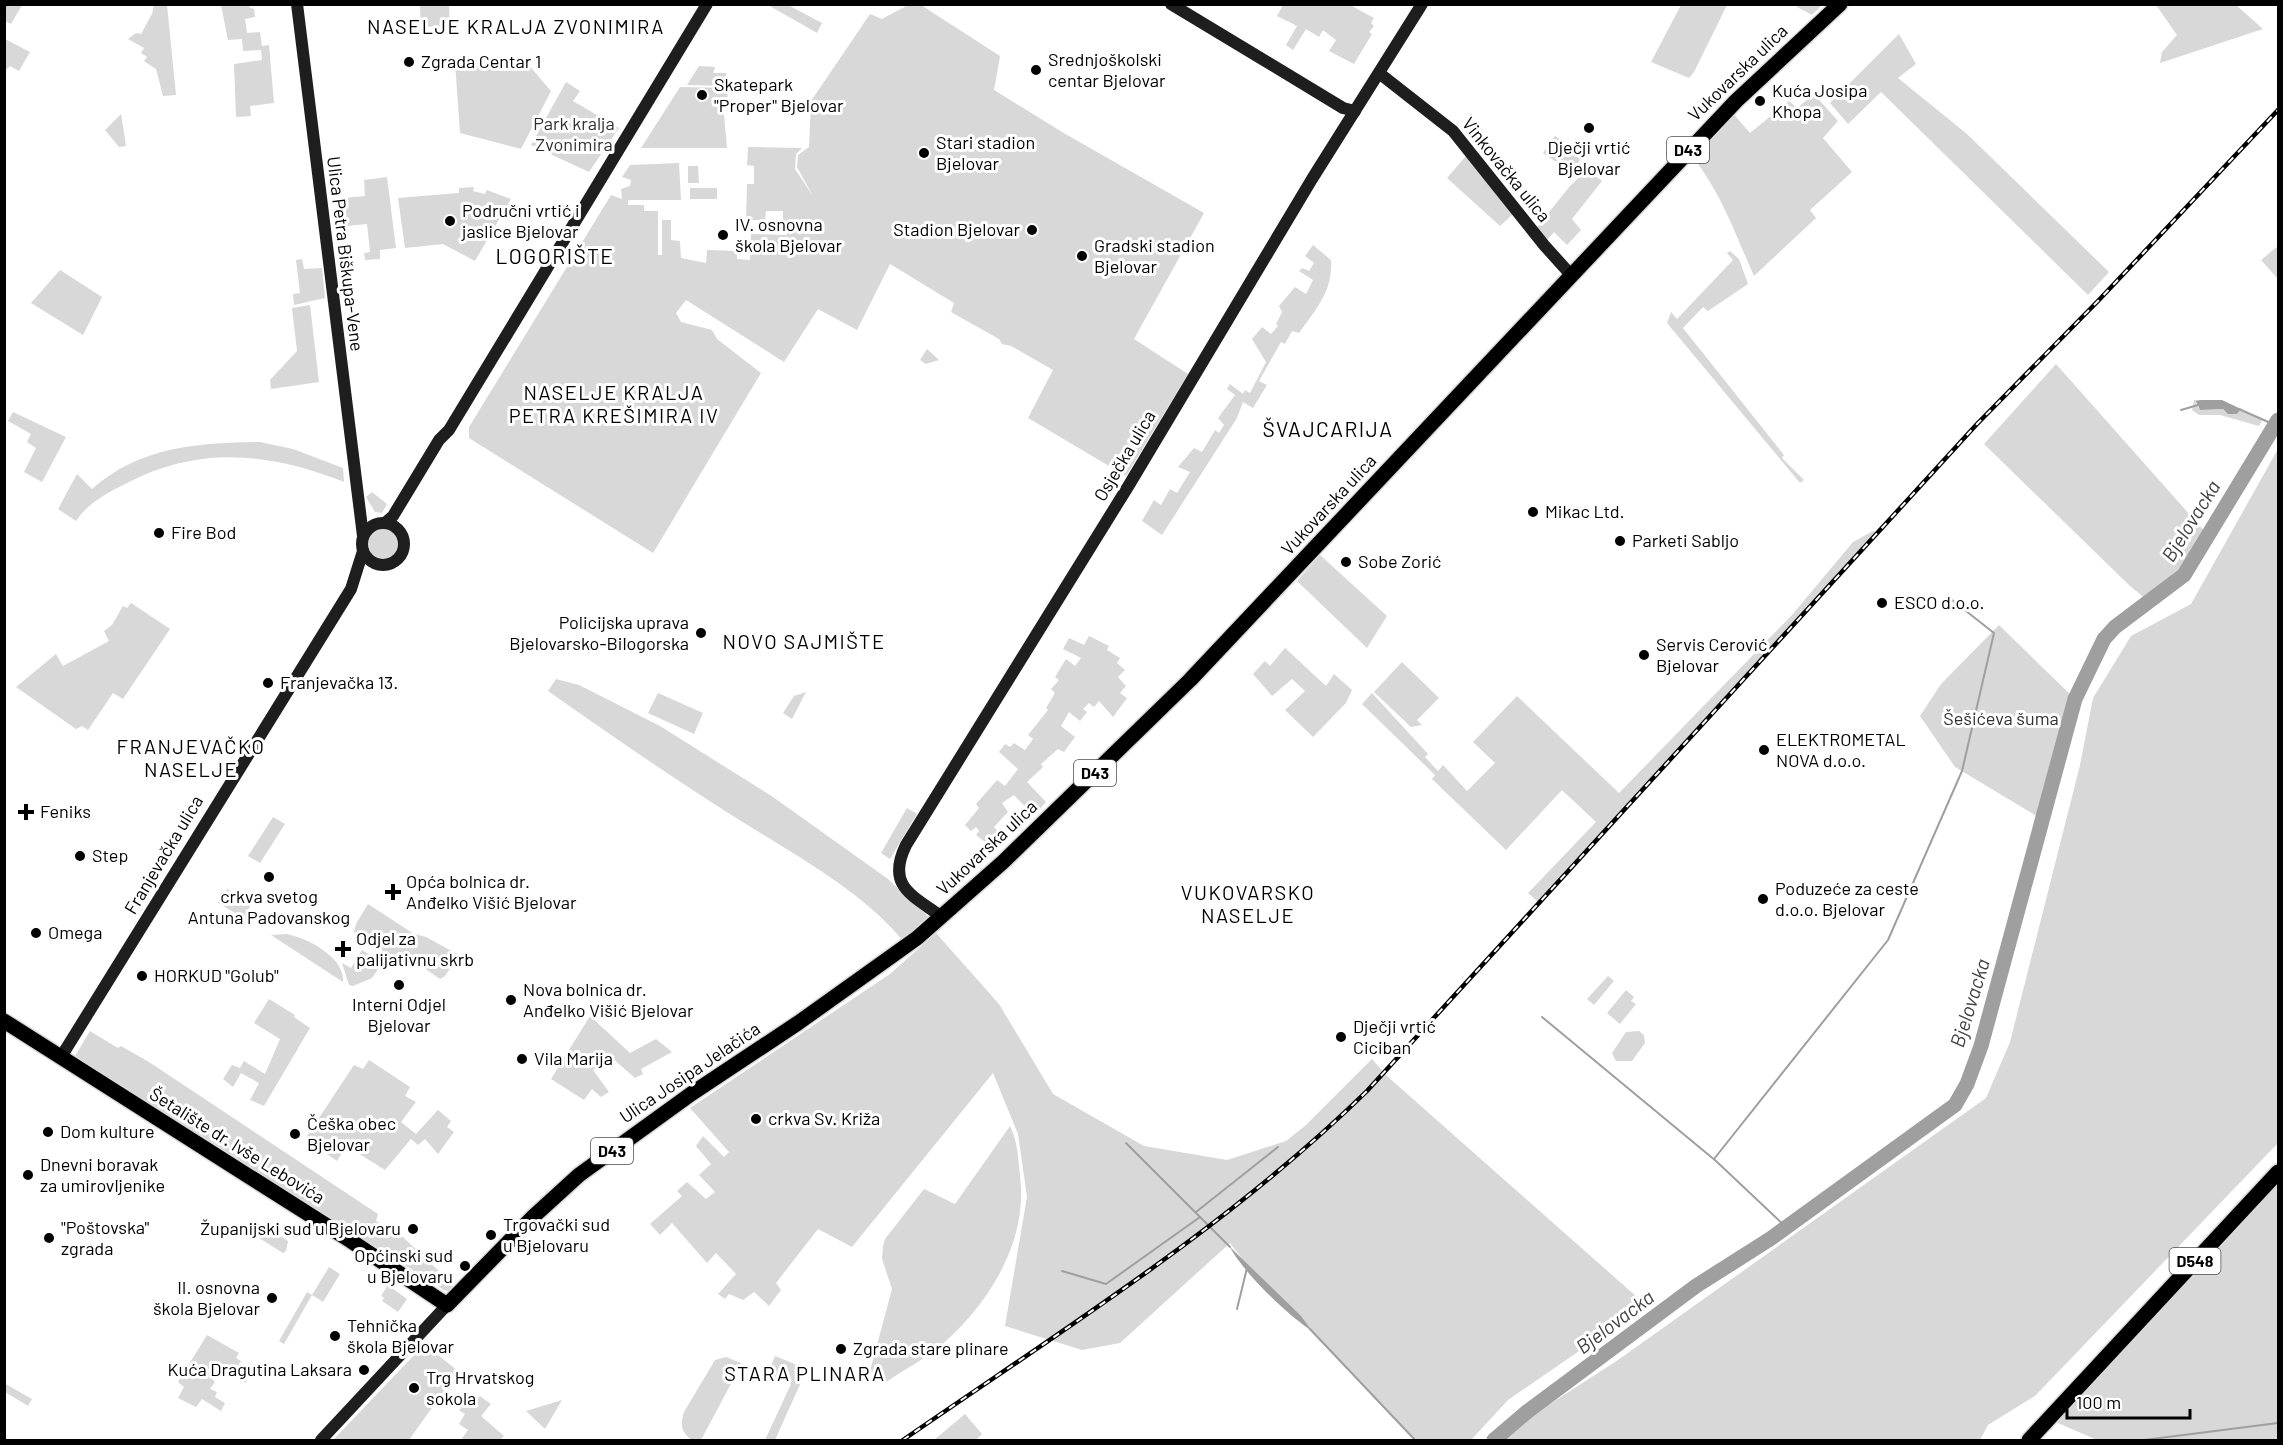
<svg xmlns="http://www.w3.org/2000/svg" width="2283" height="1445" font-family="Barlow,sans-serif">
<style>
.green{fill:#d8d8d8}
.water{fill:#9f9f9f}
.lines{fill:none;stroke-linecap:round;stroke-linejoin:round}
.stream{stroke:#9f9f9f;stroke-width:2}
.river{stroke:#9f9f9f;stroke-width:15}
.primary-casing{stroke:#dbdbdb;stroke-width:18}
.secondary{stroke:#1e1e1e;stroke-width:12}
.primary{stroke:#000;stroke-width:15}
.rail-casing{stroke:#000;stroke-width:4.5}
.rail{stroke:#fff;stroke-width:2;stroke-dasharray:7;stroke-linecap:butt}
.poi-dot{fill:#000;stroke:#fff;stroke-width:2}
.labels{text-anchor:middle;stroke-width:6;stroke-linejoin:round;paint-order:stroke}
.shield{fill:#fff;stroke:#4c4c4c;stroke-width:1.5}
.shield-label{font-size:16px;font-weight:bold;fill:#000}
.poi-label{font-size:18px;fill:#000;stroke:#fff;text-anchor:start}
.street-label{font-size:18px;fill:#000;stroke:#fff}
.park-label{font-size:18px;fill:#2f2f2f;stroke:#fff}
.neighbourhood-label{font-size:20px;letter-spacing:1.5px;fill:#000;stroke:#fff}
.water-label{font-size:20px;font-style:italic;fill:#404040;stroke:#fff}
.quarter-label{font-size:21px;letter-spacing:1.5px;fill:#000;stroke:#fff}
</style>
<rect width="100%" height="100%" fill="#fff"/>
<g class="green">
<polygon points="910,4 921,5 1000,56 994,90 1062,132 1204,213 1134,339 1188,374 1126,476 1028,418 1053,370 1011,346 1002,344 999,339 951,312 954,303 890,264 857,330 818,309 784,362 686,300 676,313 681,322 712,330 717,339 761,373 653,553 469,438 469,427 611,195 622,199 621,189 630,186 631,180 622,177 630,165 679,163 681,200 628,200 628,205 644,205 644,211 658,211 658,255 662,255 662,220 671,220 671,240 680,241 681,258 706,263 707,250 737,251 737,259 750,260 751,234 787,235 787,224 783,223 783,211 766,211 765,220 746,220 747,184 754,184 754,166 747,165 748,147 802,148 796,154 795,169 813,196 797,167 798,155 809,147 811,101 870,14 882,19"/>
<polygon points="1329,4 1350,5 1374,18 1371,23 1374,26 1369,32 1372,34 1354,64 1329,51 1336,40 1323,30 1319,37 1306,29 1293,50 1286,45 1297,26 1277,16 1283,5"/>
<polygon points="4,5 22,5 11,24 5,21"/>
<polygon points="154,5 167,5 176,95 163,96 156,69 144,61 147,57 141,53 144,48 128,39 136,33 141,34 152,14"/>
<polygon points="221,5 249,5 250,8 254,9 255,17 245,19 247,33 260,32 262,46 269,45 274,103 250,106 251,116 236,117 234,64 262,60 261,50 243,51 242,39 228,40"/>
<polygon points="420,5 449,5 450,26 421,27"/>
<polygon points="768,5 788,5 822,23 817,33"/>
<polygon points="1681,5 1727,5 1694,72 1689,78 1651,62"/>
<polygon points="1798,5 1798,4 1822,5 1812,15 1797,7"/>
<polygon points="2156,5 2236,5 2263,29 2160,63 2162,52 2177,35"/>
<polygon points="1899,34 1916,64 1898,78 1967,134 2109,272 2088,295 1881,92 1848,124 1830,103"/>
<polygon points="5,39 30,52 19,71 10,66 5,71"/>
<polygon points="501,58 508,65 527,63 551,91 521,149 460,133 455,62"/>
<polygon points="699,66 715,67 713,73 726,73 726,86 687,85"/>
<polygon points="566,82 580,91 573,101 619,128 589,172 531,145"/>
<polygon points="680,87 728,88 727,104 723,104 727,148 641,148"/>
<path d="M1814,94L1838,121L1823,138L1852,172L1810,210L1816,218L1754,276C1734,231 1723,197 1693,157L1732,112L1750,133L1789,101L1797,108Z"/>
<polygon points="121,114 126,146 119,147 105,130"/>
<polygon points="1555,136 1583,156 1571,172 1543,153"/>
<polygon points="1466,156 1514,213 1500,226 1447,178"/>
<polygon points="688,166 698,166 699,183 688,183"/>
<polygon points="1587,170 1602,181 1572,219 1581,230 1567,245 1554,232 1547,240 1537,227 1570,186"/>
<polygon points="387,177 396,248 380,250 380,259 365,260 364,253 370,252 367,224 347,226 344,198 365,196 364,180"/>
<polygon points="474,187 473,191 485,194 487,190 511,199 475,261 443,244 405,248 398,198 459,193 459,188"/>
<rect x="690" y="188" width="27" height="11"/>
<path d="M1313,245L1331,260C1333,291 1316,309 1299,333L1292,331L1285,344L1281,342L1259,381L1267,385L1253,408L1243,402L1237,418L1162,535L1142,521L1154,500L1161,505L1170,489L1177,493L1190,472L1178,467L1194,448L1202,452L1215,430L1219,433L1224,425L1218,418L1235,395L1227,389L1230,384L1243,394L1245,390L1250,393L1266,362L1252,339L1262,327L1271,334L1278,326L1276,324L1282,312L1279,306L1295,287L1306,294L1313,280L1299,271L1302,268L1309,271L1314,263L1305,256Z"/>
<polygon points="2278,246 2278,279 2261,260"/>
<polygon points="1730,251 1739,259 1748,284 1708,311 1703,307 1683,328 1784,455 1782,458 1804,480 1800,483 1667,323 1671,312 1677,319 1733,260 1727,253"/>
<polygon points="302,259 304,269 322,268 325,298 294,305 293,294 300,293 296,260"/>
<polygon points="60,270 102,297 83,335 31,303"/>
<polygon points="310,305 319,382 271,389 270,380 297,351 292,308"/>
<polygon points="927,349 939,360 926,364 920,360"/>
<polygon points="2056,364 2206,533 2176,579 2146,599 2130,586 1984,444"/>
<polygon points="2194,400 2200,400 2196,404 2200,410 2223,409 2228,414 2237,414 2240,410 2263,419 2259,426 2220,415 2199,415 2192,410"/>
<polygon points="13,412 66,437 42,482 24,472 36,448 27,442 31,434 8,421"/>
<path d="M260,442L293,449L343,468L344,482C270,453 200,445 127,483C107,493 88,503 76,521L58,509L77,474L92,489C141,446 198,443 260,442Z"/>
<polygon points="2278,449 2278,1143 2035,1396 1988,1425 1980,1440 1494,1440 1618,1360 1986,1098 2010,1042 2080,765 2093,698 2131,636 2191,604"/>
<polygon points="372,492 387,504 382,513 375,512 366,497"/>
<circle cx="383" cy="544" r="15"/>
<polygon points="1873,531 1877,532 1538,902 1528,893 1596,822 1562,790 1506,850 1432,779 1435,775 1362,704 1372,693 1428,754 1425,757 1438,771 1443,765 1467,791 1495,763 1473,742 1517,696 1619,793 1792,615 1853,542"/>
<polygon points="1320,555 1387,616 1367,648 1297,581"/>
<polygon points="131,603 170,629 123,699 113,693 88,730 82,726 76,729 16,687 56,654 63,666 109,641 104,631 112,625 123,606 127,608"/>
<polygon points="1999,625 2075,699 2043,820 1955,767 1920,716 1941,684"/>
<polygon points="1089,636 1109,646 1107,650 1120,658 1117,663 1125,670 1118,677 1126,686 1120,693 1127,698 1113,717 1099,701 1094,707 1089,703 1083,709 1087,712 1080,721 1069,712 1061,726 1075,737 1064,752 1058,749 1041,764 1043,767 1027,782 1046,802 1034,816 1014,795 1002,803 1008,812 994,827 1006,841 998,847 990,838 985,842 976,835 979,831 976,827 971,831 965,825 979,808 976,804 997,780 1005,786 1018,769 999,752 1005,744 1010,747 1014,743 1025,750 1033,739 1028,735 1048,710 1046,708 1055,693 1051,689 1059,680 1055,677 1066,659 1075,666 1081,658 1063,649 1069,638 1084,645"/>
<polygon points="1285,648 1326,686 1334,674 1352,690 1346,703 1313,737 1285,710 1305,691 1292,679 1272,696 1253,674 1265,661 1270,666"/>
<polygon points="1402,662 1439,698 1417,720 1422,725 1411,727 1374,692"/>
<path d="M556,679L579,685L660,726L773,797L888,879L932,920L905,943C861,889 791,853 733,816C670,776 609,734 548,691Z"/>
<polygon points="806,692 792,719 783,713 794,696"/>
<polygon points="658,693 703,713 694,734 648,713"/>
<polygon points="907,808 917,814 890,859 881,853"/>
<polygon points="273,817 285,824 260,863 248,856"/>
<polygon points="227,889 251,905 247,911 251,914 247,920 218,903"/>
<polygon points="368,904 414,934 426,937 459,955 445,976 440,979 417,963 416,959 388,954 354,932 356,924"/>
<polygon points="936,933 999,1004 1053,1094 1144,1146 1227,1160 1286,1141 1306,1125 1372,1059 1387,1076 1646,1305 1508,1400 1471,1440 1415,1440 1247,1265 1230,1243 1120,1343 1082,1350 1005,1326 1027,1197 1018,1134 993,1073 852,1247 818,1229 776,1283 781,1290 769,1306 754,1292 743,1300 729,1294 725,1299 718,1294 736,1274 716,1253 707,1263 672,1223 660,1235 650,1224 682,1196 677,1191 687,1182 706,1199 715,1192 699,1175 711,1164 696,1146 703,1136 724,1157 729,1152 690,1108 890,974"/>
<path d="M287,934C307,938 345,957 343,982L271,935Z"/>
<polygon points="362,950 382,963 372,978 353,986 349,985 342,963 351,968"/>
<polygon points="1608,976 1614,981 1594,1005 1587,999"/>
<polygon points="1626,990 1634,997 1631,1001 1636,1004 1620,1024 1607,1013"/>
<polygon points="269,999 295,1015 294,1017 310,1028 264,1106 250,1100 259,1083 241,1073 233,1087 223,1079 232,1065 240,1068 244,1061 265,1074 280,1039 254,1023"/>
<polygon points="590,1016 630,1053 656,1039 672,1052 641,1069 643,1074 635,1078 611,1057 593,1070 609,1092 601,1097 592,1089 584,1100 551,1079"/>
<polygon points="90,1031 118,1048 121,1046 149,1062 378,1214 376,1221 388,1230 392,1227 454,1285 448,1291 444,1290 75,1056"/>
<polygon points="1639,1031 1644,1035 1645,1043 1632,1061 1616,1061 1612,1053 1626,1032"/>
<polygon points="369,1060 410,1087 405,1096 416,1102 401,1122 416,1134 438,1110 451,1121 447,1127 454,1132 438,1154 425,1139 418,1145 411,1139 385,1170 358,1153 360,1149 349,1142 337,1161 305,1139 354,1065 363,1069"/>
<path d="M1010,1126C1018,1142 1018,1159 1020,1176C1028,1239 992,1299 946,1341C929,1357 905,1369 886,1382L870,1371L892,1289L882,1259L883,1246L885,1239L924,1189L955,1204Z"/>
<polygon points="2278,1172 2278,1440 2097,1440 2049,1419"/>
<polygon points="264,1225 288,1241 286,1251 283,1253 259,1238 258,1232"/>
<polygon points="329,1267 340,1274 323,1302 312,1295 284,1344 279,1341 307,1292 312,1295"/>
<polygon points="388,1285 407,1299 398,1312 382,1301 384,1298 381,1296"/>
<polygon points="207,1335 239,1353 236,1358 241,1361 236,1369 248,1377 245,1383 218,1368 212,1379 215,1382 210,1389 217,1392 215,1397 225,1403 221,1411 202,1399 196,1407 178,1398 184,1387 178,1382"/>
<polygon points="422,1347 429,1348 458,1371 409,1440 333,1440"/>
<polygon points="775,1356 807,1369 775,1440 765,1440 791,1384 768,1373"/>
<path d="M726,1357L741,1363L740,1367L701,1440H692C681,1433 680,1424 684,1412L715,1360Z"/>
<polygon points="4,1383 32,1399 28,1406 5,1392"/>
<polygon points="480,1396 491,1404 481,1416 504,1436 500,1440 461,1440 468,1430 459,1424 465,1414 459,1410 464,1405 472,1408"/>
<polygon points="562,1400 545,1429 526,1411"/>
<polygon points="965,1414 982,1434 976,1440 934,1440"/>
</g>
<g class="water">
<polygon points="2201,400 2222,400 2241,409 2237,414 2228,414 2223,409 2200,410 2196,401"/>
<path d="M1230,1247L1301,1316L1312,1331C1288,1316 1242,1271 1230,1247Z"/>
</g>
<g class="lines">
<g class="stream">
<polyline points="4,8 8,4"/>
<polyline points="2239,409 2275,425"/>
<polyline points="2181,410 2198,405"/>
<polyline points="1542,1017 1716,1161 1787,1228"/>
<polyline points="1126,1143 1230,1247"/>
<polyline points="1714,1159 1888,940 1962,771 1994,633 1952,600"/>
<polyline points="1196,1212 1278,1147"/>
<polyline points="1062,1271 1106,1284 1200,1217"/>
<polyline points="1237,1309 1247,1268"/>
<polyline points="1310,1329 1415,1440"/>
<polyline points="2144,1440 2278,1423"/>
</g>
<polyline class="river" points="1494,1440 1528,1411 1696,1286 1770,1239 1955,1105 1967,1084 1981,1046 2075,699 2104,639 2115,627 2184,575 2278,420"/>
<g class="primary-casing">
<g id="primary">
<polyline points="4,1021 351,1241 447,1305 534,1216 579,1175 691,1094 798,1023 917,938 1003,862 1190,680 1736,101 1840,4"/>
<polyline points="2029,1440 2278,1172"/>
</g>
</g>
<g class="secondary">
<polyline points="297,4 363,536"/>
<polyline points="1171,4 1343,108 1355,111"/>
<polyline points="1379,73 1453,131 1544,245 1571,275"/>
<circle cx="383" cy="544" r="21"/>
<polyline points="385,523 393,516 439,440 449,430 707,4"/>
<path d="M942,917C912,895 886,886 906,845L1129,485L1312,179L1422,4"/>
<polyline points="61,1057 351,589 363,551"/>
<polyline points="321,1440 447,1305"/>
</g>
<use href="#primary" class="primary"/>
<g class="rail-casing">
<path id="rail" d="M903,1440C1062,1330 1228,1227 1367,1091L1977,424L2098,301L2278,110"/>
</g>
<use href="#rail" class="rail"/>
</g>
<g class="poi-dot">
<circle cx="409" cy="62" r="6"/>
<circle cx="1036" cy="70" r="6"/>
<circle cx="702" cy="95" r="6"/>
<circle cx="1760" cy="101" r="6"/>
<circle cx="1589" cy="128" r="6"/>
<circle cx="924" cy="153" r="6"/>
<circle cx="450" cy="221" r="6"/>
<circle cx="1032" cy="230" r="6"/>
<circle cx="723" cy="235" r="6"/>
<circle cx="1082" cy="256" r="6"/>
<circle cx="1533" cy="512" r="6"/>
<circle cx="159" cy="533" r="6"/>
<circle cx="1620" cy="541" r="6"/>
<circle cx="1346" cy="562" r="6"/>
<circle cx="1882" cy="603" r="6"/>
<circle cx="701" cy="633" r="6"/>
<circle cx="1644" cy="655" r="6"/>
<circle cx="268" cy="683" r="6"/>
<circle cx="1764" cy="750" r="6"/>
<path d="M23 803h6v6h6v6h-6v6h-6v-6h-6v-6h6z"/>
<circle cx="80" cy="856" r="6"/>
<circle cx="269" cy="877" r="6"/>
<path d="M390 883h6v6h6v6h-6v6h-6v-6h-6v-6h6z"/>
<circle cx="1763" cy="899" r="6"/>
<circle cx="36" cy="933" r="6"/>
<path d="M340 940h6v6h6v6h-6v6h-6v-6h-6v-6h6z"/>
<circle cx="142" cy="976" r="6"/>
<circle cx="399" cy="985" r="6"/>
<circle cx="511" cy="1000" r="6"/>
<circle cx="1341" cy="1037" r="6"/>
<circle cx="522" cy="1059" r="6"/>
<circle cx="756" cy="1119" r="6"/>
<circle cx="48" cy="1132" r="6"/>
<circle cx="295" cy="1134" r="6"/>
<circle cx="28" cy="1175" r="6"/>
<circle cx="413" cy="1229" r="6"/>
<circle cx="491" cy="1235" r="6"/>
<circle cx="49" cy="1238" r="6"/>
<circle cx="465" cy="1266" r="6"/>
<circle cx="272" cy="1298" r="6"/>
<circle cx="335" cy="1336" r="6"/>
<circle cx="841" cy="1349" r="6"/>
<circle cx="364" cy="1370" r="6"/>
<circle cx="414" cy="1388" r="6"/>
</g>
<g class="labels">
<g class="shield">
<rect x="1667" y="137" width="42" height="26" rx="4.5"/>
<rect x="1074" y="760" width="42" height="26" rx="4.5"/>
<rect x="591" y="1138" width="42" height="26" rx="4.5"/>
<rect x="2169.5" y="1248" width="51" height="26" rx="4.5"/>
</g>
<g class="shield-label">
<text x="1688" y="156">D43</text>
<text x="1095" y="779">D43</text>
<text x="612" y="1157">D43</text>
<text x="2195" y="1267">D548</text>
</g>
<g class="poi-label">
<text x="1048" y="66">Srednjoškolski<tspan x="1048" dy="21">centar Bjelovar</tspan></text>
<text x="421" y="68">Zgrada Centar 1</text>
<text x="714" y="91">Skatepark<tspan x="714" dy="21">"Proper" Bjelovar</tspan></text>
<text x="1772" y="97">Kuća Josipa<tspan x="1772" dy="21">Khopa</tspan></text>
<text x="936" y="149">Stari stadion<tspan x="936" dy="21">Bjelovar</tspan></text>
<text x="1589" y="154" text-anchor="middle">Dječji vrtić<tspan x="1589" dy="21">Bjelovar</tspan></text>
<text x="462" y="217">Područni vrtić i<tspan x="462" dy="21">jaslice Bjelovar</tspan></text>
<text x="735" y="231">IV. osnovna<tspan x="735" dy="21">škola Bjelovar</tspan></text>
<text x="1020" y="236" text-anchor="end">Stadion Bjelovar</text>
<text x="1094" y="252">Gradski stadion<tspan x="1094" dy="21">Bjelovar</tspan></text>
<text x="1545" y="518">Mikac Ltd.</text>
<text x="171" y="539">Fire Bod</text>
<text x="1632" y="547">Parketi Sabljo</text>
<text x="1358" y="568">Sobe Zorić</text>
<text x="1894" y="609">ESCO d.o.o.</text>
<text x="689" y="629" text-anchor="end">Policijska uprava<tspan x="689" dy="21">Bjelovarsko-Bilogorska</tspan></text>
<text x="1656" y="651">Servis Cerović<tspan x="1656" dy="21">Bjelovar</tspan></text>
<text x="280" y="689">Franjevačka 13.</text>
<text x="1776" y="746">ELEKTROMETAL<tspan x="1776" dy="21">NOVA d.o.o.</tspan></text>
<text x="40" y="818">Feniks</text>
<text x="92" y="862">Step</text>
<text x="406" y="888">Opća bolnica dr.<tspan x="406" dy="21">Anđelko Višić Bjelovar</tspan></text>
<text x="1775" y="895">Poduzeće za ceste<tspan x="1775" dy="21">d.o.o. Bjelovar</tspan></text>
<text x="269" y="903" text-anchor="middle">crkva svetog<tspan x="269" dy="21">Antuna Padovanskog</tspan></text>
<text x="48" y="939">Omega</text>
<text x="356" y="945">Odjel za<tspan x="356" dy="21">palijativnu skrb</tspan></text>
<text x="154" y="982">HORKUD "Golub"</text>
<text x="523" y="996">Nova bolnica dr.<tspan x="523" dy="21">Anđelko Višić Bjelovar</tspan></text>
<text x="399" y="1011" text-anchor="middle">Interni Odjel<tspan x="399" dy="21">Bjelovar</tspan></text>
<text x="1353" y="1033">Dječji vrtić<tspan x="1353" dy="21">Ciciban</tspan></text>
<text x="534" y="1065">Vila Marija</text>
<text x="768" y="1125">crkva Sv. Križa</text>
<text x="307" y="1130">Češka obec<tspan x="307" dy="21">Bjelovar</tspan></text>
<text x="60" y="1138">Dom kulture</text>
<text x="40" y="1171">Dnevni boravak<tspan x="40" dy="21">za umirovljenike</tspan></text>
<text x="503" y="1231">Trgovački sud<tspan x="503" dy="21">u Bjelovaru</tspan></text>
<text x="61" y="1234">"Poštovska"<tspan x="61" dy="21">zgrada</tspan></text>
<text x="401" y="1235" text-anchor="end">Županijski sud u Bjelovaru</text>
<text x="453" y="1262" text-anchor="end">Općinski sud<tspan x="453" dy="21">u Bjelovaru</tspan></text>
<text x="260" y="1294" text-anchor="end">II. osnovna<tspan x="260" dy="21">škola Bjelovar</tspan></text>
<text x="347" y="1332">Tehnička<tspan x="347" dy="21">škola Bjelovar</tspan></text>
<text x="853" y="1355">Zgrada stare plinare</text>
<text x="352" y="1376" text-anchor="end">Kuća Dragutina Laksara</text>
<text x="426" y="1384">Trg Hrvatskog<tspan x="426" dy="21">sokola</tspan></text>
</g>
<g class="street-label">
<text transform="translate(1738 73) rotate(-44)" y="6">Vukovarska ulica</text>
<text transform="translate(1506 170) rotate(51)" y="6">Vinkovačka ulica</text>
<text transform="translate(345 254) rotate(83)" y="6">Ulica Petra Biškupa-Vene</text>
<text transform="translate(1125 456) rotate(-59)" y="6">Osječka ulica</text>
<text transform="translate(1329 505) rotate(-47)" y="6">Vukovarska ulica</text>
<text transform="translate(987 848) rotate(-43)" y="6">Vukovarska ulica</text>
<text transform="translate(164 855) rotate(-59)" y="6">Franjevačka ulica</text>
<text transform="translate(690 1073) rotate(-34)" y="6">Ulica Josipa Jelačića</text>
<text transform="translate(237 1146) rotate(32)" y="6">Šetalište dr. Ivše Lebovića</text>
</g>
<g class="park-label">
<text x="574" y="130">Park kralja<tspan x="574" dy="21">Zvonimira</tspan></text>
<text x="2001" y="725">Šešićeva šuma</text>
</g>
<g class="neighbourhood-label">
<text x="516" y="34">NASELJE KRALJA ZVONIMIRA</text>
<text x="614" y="400">NASELJE KRALJA<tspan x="614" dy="23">PETRA KREŠIMIRA IV</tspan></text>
<text x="804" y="649">NOVO SAJMIŠTE</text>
<text x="191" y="754">FRANJEVAČKO<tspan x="191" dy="23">NASELJE</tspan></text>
<text x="1248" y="900">VUKOVARSKO<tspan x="1248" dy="23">NASELJE</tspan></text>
<text x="805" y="1381">STARA PLINARA</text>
</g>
<g class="water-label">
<text transform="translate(2191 521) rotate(-58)" y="7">Bjelovacka</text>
<text transform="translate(1970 1003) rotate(-73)" y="7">Bjelovacka</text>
<text transform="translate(1615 1322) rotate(-37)" y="7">Bjelovacka</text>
</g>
<g class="quarter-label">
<text x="555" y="264">LOGORIŠTE</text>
<text x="1328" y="437">ŠVAJCARIJA</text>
</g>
</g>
<rect width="2283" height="1445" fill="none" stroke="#000000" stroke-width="12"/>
<path d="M2067 1409v9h123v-9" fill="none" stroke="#000000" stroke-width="3"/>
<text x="2076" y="1409" font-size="18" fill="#000000" stroke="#ffffff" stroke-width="4.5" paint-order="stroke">100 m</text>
</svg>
